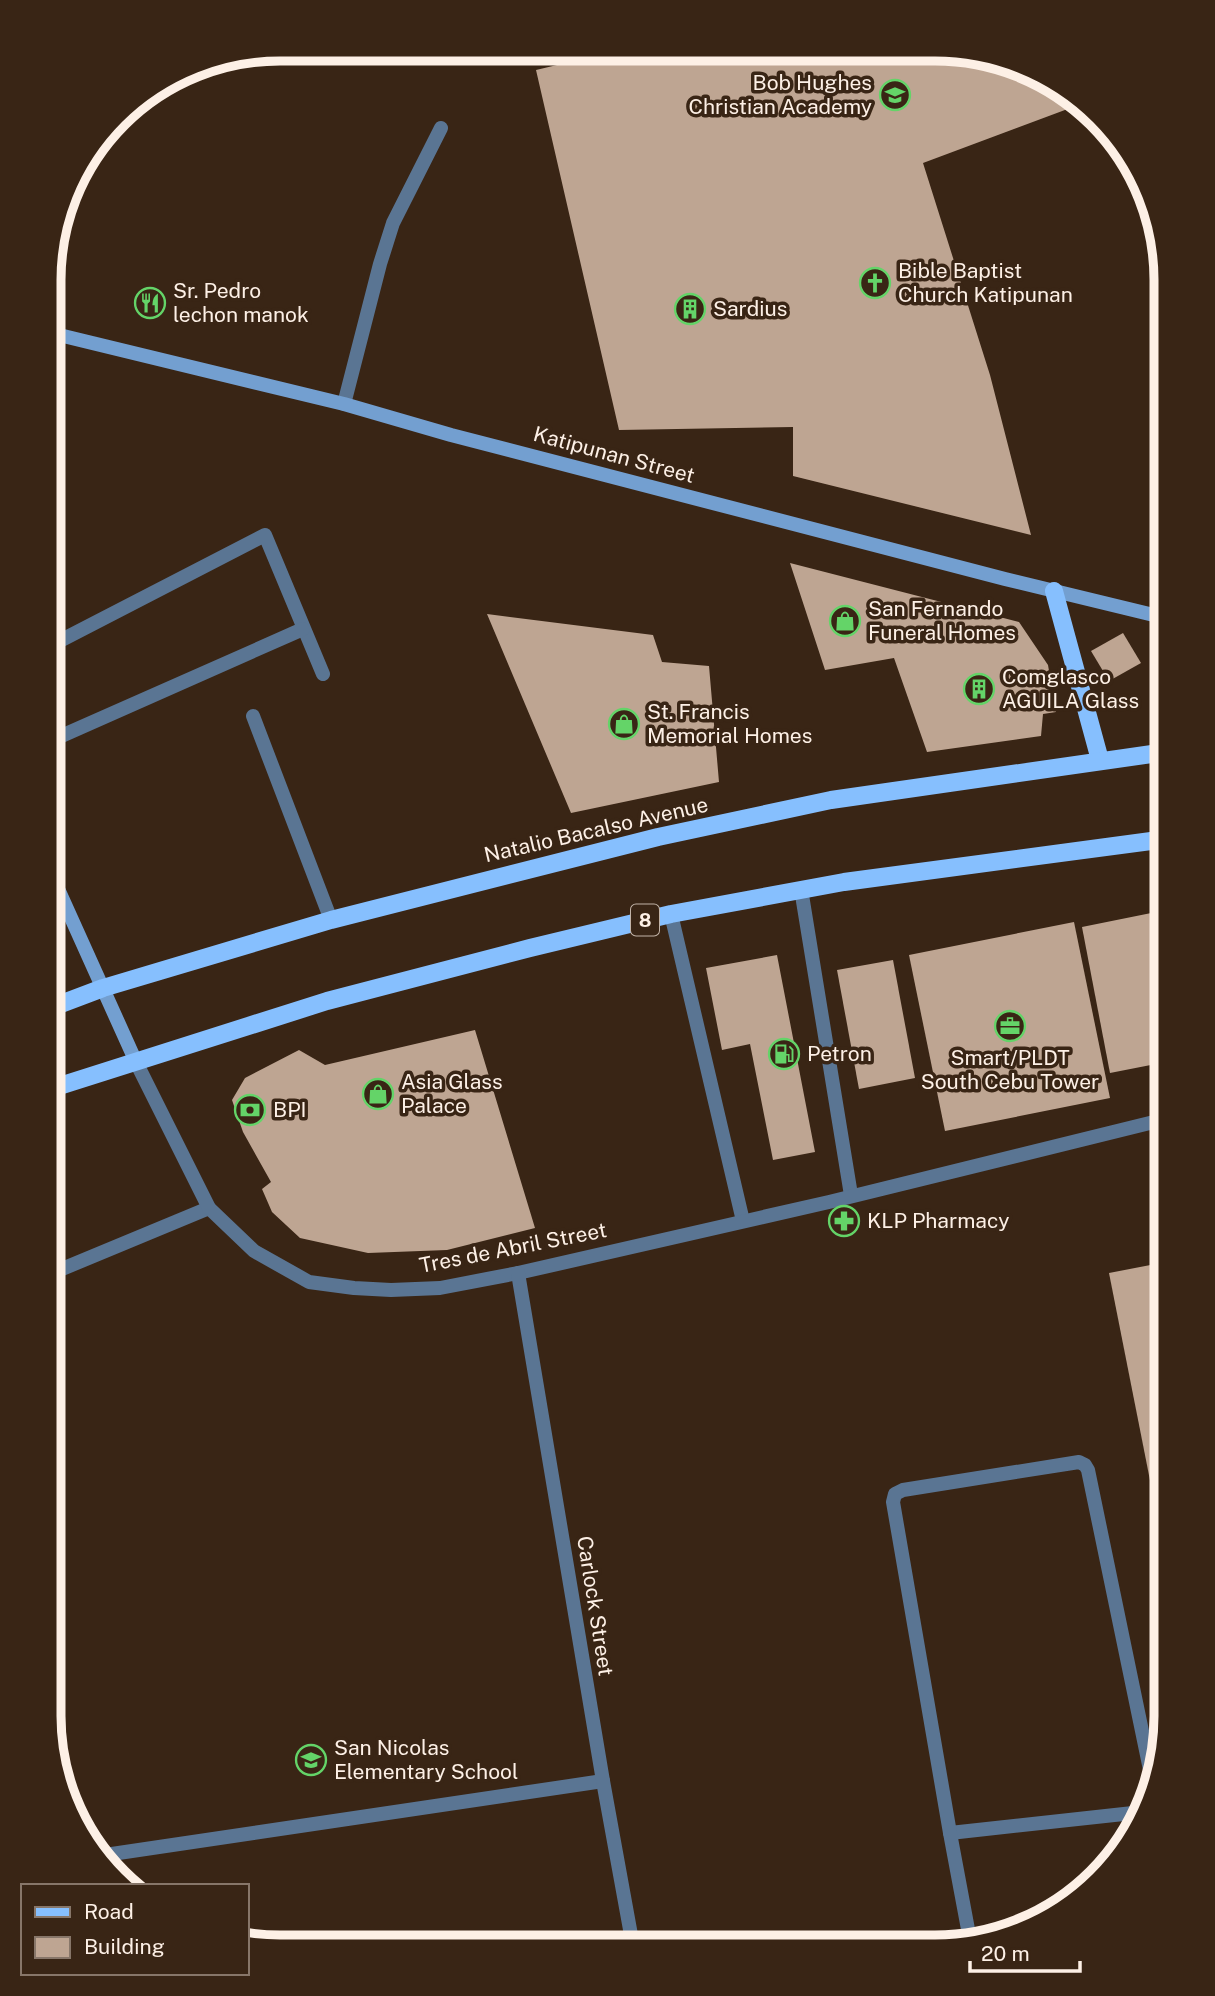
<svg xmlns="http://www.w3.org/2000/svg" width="1215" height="1996" font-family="'Public Sans',sans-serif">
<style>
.building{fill:#bea592}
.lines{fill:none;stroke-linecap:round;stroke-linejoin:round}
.service{stroke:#5a7593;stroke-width:14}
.minor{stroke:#5a7593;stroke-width:14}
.tertiary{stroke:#5a7593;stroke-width:14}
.secondary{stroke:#739fd0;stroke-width:14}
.primary{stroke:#86bffe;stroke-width:18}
.labels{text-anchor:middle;stroke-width:7;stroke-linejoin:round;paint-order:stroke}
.shield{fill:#392515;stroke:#c2b3a7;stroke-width:2}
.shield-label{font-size:19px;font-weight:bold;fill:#fdf0e6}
.poi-label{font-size:21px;fill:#fdf0e6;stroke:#392515;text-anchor:start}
.street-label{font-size:21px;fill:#fdf0e6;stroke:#392515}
.rim{fill:none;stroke:#fdf0e6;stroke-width:9}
</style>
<rect width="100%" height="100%" fill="#392515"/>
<g class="building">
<polygon points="620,50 966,51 1076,97 1081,104 923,163 990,375 1031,535 793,476 793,427 619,430 536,70"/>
<polygon points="790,563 1019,622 1048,665 1056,712 1043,714 1041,736 927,752 894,658 825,670"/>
<polygon points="487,614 653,635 662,662 709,666 719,782 571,813"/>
<polygon points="1123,633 1141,663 1109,681 1091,651"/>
<polygon points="1159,662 1166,662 1166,698 1161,698"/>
<polygon points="1166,910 1166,1062 1110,1073 1082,927"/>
<polygon points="1074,922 1110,1098 945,1131 909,955"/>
<polygon points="777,955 815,1152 773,1160 750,1044 722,1050 706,968"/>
<polygon points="893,960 915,1078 859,1089 837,970"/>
<polygon points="475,1030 535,1228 447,1250 368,1253 300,1238 272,1212 262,1189 271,1182 243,1132 232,1100 245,1078 299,1050 325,1065"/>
<polygon points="1166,1262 1166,1551 1164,1551 1109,1273"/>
</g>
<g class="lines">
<g class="service">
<polyline points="344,404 380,264 393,223 441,128"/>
<polyline points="50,646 265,535 323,674"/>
<polyline points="253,716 331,920"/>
<polyline points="50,741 303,629"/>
<polyline points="801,889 851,1195"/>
<polyline points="671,914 743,1221"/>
<polyline points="105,1855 603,1781"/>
</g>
<g class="minor">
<polyline points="50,1274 209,1208"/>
<polyline points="950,1833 1142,1812"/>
<polyline points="970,1940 950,1833 893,1502 895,1494 903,1490 1079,1462 1085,1465 1088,1470 1154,1789"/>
</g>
<g class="tertiary">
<polyline points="136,1062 209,1208 254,1251 309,1282 354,1288 391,1290 440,1288 518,1273 829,1202 1166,1119"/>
<polyline points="518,1273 603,1781 633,1946"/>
</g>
<g class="secondary">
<polyline points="51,333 344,404 451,435 1005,579 1166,618"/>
<polyline points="50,871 136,1062"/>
</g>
<g class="primary">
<polyline points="1054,591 1100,760"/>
<polyline points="50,1008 103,988 331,920 658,837 831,800 1166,752"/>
<polyline points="50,1089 327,1001 530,948 671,914 844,882 1166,839"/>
</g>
</g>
<defs>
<g id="school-ring" transform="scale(1.575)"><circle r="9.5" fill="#392515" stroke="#64d468" stroke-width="1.5"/><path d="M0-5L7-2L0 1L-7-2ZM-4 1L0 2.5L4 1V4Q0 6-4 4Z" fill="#64d468"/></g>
<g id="church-ring" transform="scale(1.575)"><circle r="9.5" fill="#392515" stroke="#64d468" stroke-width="1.5"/><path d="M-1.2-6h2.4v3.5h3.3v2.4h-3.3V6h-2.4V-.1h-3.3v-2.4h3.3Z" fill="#64d468"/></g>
<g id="restaurant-ring" transform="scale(1.575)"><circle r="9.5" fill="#392515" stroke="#64d468" stroke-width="1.5"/><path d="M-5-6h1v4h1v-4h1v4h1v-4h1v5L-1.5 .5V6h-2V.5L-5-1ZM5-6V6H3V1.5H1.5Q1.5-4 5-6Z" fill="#64d468"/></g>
<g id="building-ring" transform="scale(1.575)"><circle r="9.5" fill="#392515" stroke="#64d468" stroke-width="1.5"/><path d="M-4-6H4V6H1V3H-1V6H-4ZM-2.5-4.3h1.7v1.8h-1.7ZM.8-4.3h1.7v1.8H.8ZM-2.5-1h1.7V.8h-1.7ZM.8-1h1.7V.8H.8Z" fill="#64d468"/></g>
<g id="shop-ring" transform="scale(1.575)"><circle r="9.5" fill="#392515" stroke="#64d468" stroke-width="1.5"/><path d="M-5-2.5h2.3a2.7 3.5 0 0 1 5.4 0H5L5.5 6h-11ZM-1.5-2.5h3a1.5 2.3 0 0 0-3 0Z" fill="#64d468"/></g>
<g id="office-ring" transform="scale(1.575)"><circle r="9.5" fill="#392515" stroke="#64d468" stroke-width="1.5"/><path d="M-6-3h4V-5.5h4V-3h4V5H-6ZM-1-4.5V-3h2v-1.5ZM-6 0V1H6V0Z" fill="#64d468"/></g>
<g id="fuel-ring" transform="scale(1.575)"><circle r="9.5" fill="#392515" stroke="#64d468" stroke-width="1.5"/><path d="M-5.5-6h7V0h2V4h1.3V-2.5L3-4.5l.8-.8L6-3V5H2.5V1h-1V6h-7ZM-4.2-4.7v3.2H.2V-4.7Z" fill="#64d468"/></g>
<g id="bank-ring" transform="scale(1.575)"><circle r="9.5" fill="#392515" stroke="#64d468" stroke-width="1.5"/><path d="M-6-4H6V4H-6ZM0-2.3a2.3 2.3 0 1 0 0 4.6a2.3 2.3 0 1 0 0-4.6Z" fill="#64d468"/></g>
<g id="pharmacy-ring" transform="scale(1.575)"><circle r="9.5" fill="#392515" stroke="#64d468" stroke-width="1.5"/><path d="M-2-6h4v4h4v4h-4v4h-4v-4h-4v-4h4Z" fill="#64d468"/></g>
</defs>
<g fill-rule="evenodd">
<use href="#school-ring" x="895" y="95"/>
<use href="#church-ring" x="875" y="283"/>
<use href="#restaurant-ring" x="150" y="303"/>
<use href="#building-ring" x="690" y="309"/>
<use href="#shop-ring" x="845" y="621"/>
<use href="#building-ring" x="979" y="689"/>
<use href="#shop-ring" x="624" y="724"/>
<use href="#office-ring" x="1010" y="1026"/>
<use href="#fuel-ring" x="784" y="1054"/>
<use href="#shop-ring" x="378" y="1094"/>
<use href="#bank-ring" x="250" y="1110"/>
<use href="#pharmacy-ring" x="844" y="1221"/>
<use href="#school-ring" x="311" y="1760"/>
</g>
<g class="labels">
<rect class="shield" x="631" y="904.5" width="28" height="31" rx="5"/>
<g class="shield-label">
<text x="645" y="927">8</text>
</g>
<g class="poi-label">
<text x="872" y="90" text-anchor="end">Bob Hughes<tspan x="872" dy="24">Christian Academy</tspan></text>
<text x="898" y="278">Bible Baptist<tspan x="898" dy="24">Church Katipunan</tspan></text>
<text x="173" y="298">Sr. Pedro<tspan x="173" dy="24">lechon manok</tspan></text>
<text x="713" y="316">Sardius</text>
<text x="868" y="616">San Fernando<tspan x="868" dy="24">Funeral Homes</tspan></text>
<text x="1002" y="684">Comglasco<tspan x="1002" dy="24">AGUILA Glass</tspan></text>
<text x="647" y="719">St. Francis<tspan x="647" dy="24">Memorial Homes</tspan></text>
<text x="807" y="1061">Petron</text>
<text x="1010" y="1065" text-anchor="middle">Smart/PLDT<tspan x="1010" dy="24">South Cebu Tower</tspan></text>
<text x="401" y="1089">Asia Glass<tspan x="401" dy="24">Palace</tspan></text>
<text x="273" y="1117">BPI</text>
<text x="867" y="1228">KLP Pharmacy</text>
<text x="334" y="1755">San Nicolas<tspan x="334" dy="24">Elementary School</tspan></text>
</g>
<g class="street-label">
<text transform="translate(614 455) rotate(15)" y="7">Katipunan Street</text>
<text transform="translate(596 830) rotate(-13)" y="7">Natalio Bacalso Avenue</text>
<text transform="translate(513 1248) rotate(-11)" y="7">Tres de Abril Street</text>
<text transform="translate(595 1606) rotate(81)" y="7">Carlock Street</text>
</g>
</g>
<path d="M0 0H1215V1996H0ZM280 61H935A219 219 0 0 1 1154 280V1716A219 219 0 0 1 935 1935H280A219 219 0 0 1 61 1716V280A219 219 0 0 1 280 61Z" fill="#392515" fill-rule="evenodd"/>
<path class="rim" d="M280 61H935A219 219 0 0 1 1154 280V1716A219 219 0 0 1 935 1935H280A219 219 0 0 1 61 1716V280A219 219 0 0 1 280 61Z"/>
<rect x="21" y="1884" width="228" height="91" fill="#392515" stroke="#877669" stroke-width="2"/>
<rect x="35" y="1907" width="35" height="10" fill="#86bffe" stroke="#877669" stroke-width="2"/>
<text x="84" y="1919" font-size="21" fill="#fdf0e6">Road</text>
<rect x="35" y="1937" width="35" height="21" fill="#bea592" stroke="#877669" stroke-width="2"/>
<text x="84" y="1954" font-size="21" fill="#fdf0e6">Building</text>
<path d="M970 1961v10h110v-10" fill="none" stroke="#fdf0e6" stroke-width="3.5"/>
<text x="981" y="1961" font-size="21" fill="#fdf0e6" stroke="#392515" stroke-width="5" paint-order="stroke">20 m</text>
</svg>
